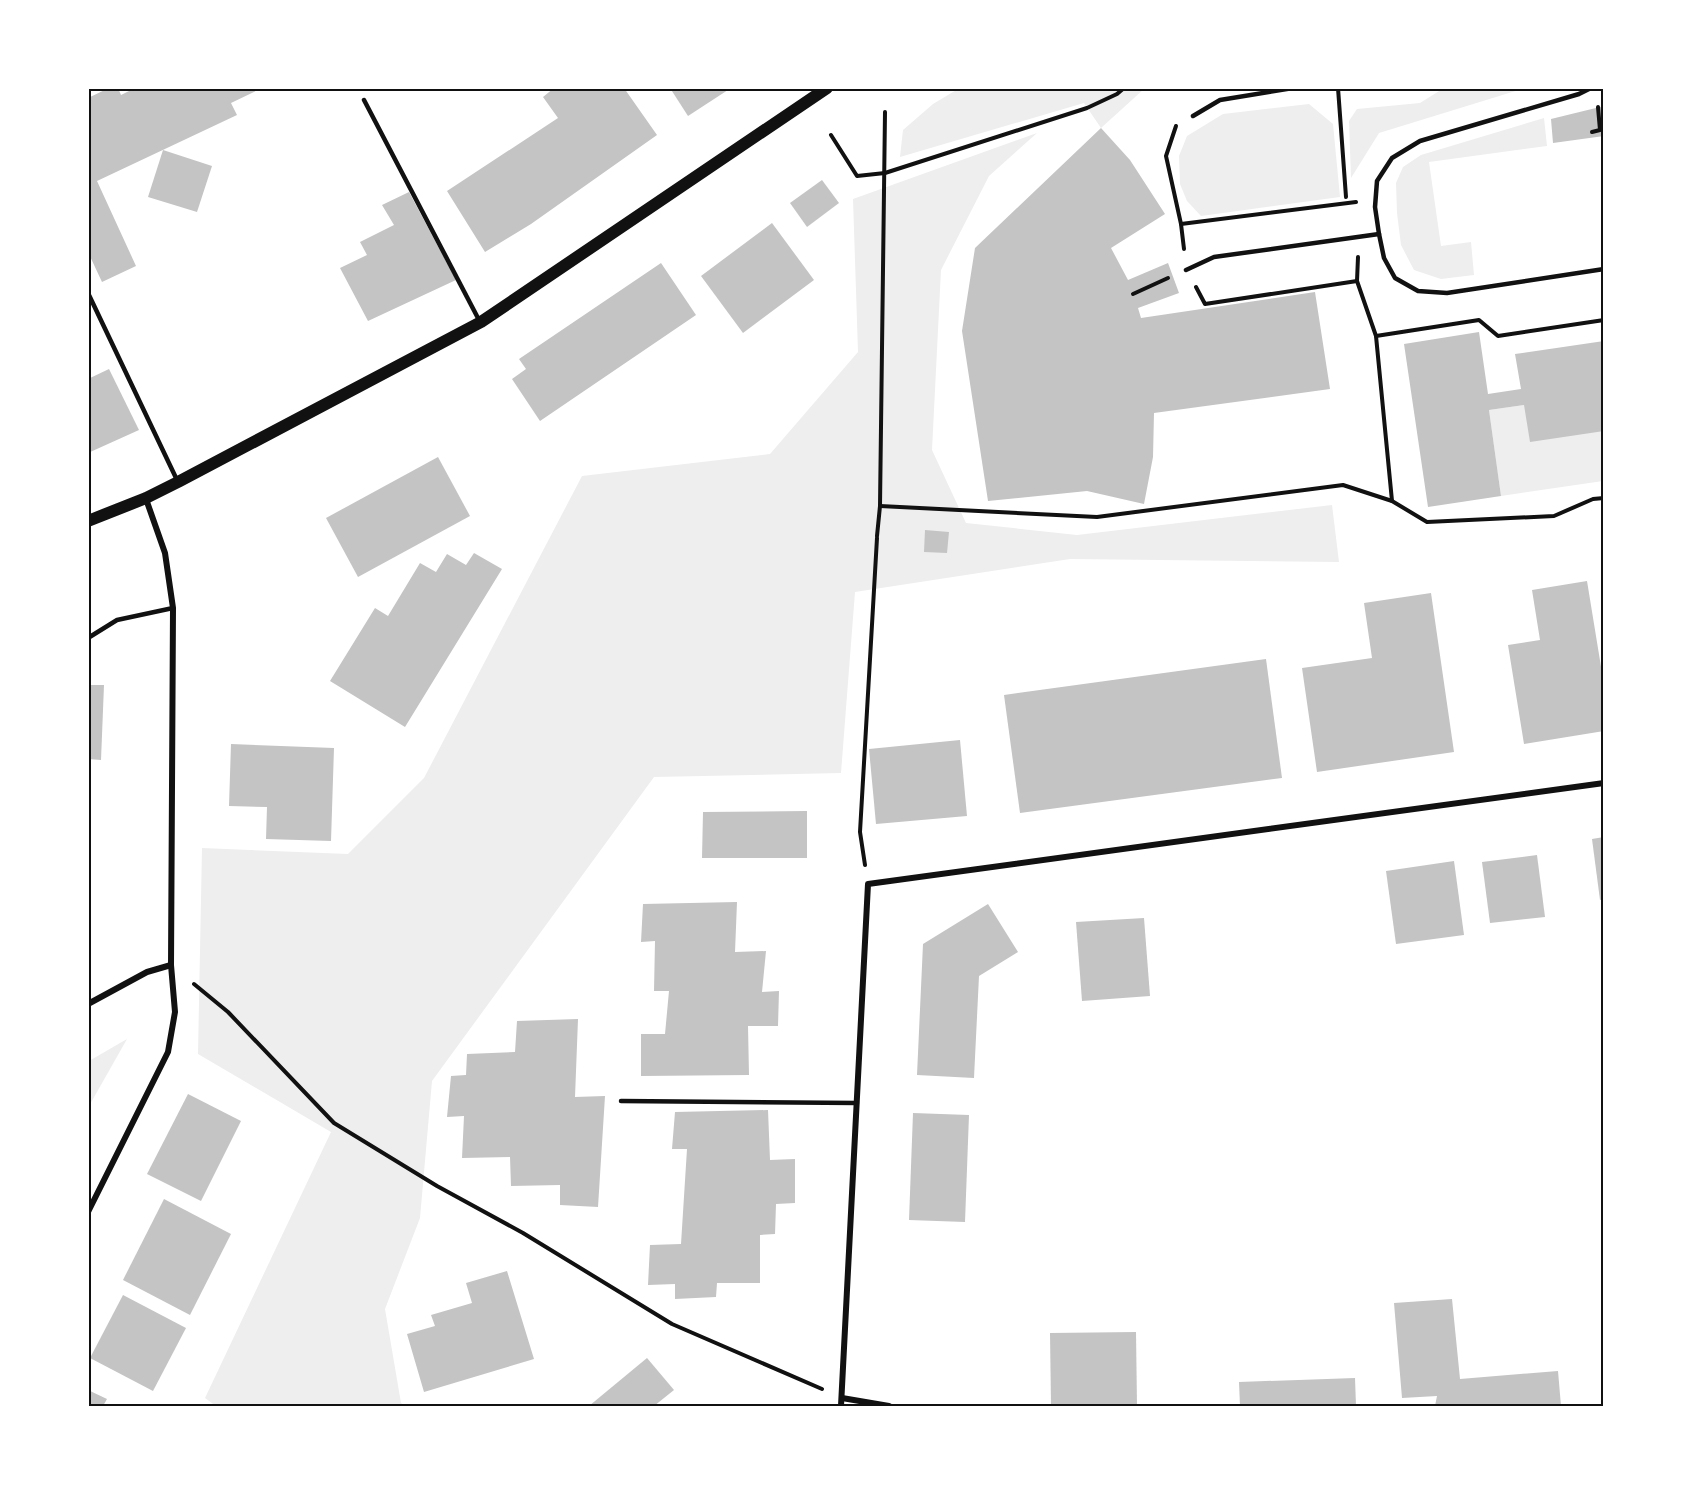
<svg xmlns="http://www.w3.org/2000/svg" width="1692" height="1495" font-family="'DM Sans',sans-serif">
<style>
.green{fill:#eee}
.building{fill:#c4c4c4}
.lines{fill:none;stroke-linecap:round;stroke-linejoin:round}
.path{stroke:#111;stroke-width:4}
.service{stroke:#111;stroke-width:4.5}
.minor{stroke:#111;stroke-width:6}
.secondary{stroke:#111;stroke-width:12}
.neatline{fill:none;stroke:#111;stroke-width:2}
</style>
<rect width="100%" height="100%" fill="#fff"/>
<g class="green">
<polygon points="1444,88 1522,89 1379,133 1351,178 1349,121 1357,109 1420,103"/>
<polygon points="958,89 1144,89 1101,128 1084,103 900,157 903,130 933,104"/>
<polygon points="1309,104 1333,124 1340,197 1201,216 1187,201 1180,184 1179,156 1187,136 1223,114"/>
<polygon points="1544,118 1547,146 1429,162 1441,246 1471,242 1474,275 1441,279 1414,270 1401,245 1397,213 1396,183 1403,167 1421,155"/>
<polygon points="1037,133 989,176 941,270 932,450 966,523 1077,535 1332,505 1339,562 1070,559 855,592 841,773 654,777 432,1081 420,1218 385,1309 401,1403 405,1406 216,1406 205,1398 331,1132 198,1054 202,848 348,854 424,778 582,476 770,454 858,352 853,199"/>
<polygon points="1524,405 1603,431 1603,481 1501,496 1489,410"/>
<polygon points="127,1039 89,1106 89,1061"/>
</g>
<g class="building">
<polygon points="109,88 118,88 121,95 135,88 262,88 231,103 237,115 97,181 136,266 102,282 88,252 88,125 90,124 88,98"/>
<polygon points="554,88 624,88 657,135 531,224 485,252 447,191 558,118 543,97"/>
<polygon points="670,88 731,88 688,116"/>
<polygon points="1604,106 1604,136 1553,143 1551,119"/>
<polygon points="1101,128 1130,160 1165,214 1111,248 1128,280 1168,263 1179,293 1138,308 1141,318 1315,292 1330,389 1154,413 1153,457 1144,504 1087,491 988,501 962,331 975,248"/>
<polygon points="163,150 212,166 197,212 148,197"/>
<polygon points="822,180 839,203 807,227 790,203"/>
<polygon points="409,192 456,280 368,321 340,268 367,255 360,242 394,225 382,205"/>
<polygon points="772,223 814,280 743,333 701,276"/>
<polygon points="661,263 696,315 540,421 512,379 526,369 519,359"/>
<polygon points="1479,332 1488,394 1521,389 1515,354 1604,341 1604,431 1530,442 1524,405 1489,410 1501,496 1428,507 1404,344"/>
<polygon points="109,369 139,430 88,453 88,379"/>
<polygon points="438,457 470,516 358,577 326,518"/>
<polygon points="925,530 949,532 947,553 924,552"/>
<polygon points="474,553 502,569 405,727 330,681 375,608 388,616 420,563 436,572 447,554 466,565"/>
<polygon points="1587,581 1604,685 1604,731 1524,744 1508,645 1540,640 1532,590"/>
<polygon points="1431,593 1454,752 1317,772 1302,668 1372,658 1364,603"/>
<polygon points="1266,659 1282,778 1020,813 1004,695"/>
<polygon points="88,685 104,685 101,760 88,759"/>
<polygon points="960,740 967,816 876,824 869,749"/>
<polygon points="231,744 334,748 331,841 266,839 267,807 229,806"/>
<polygon points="807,811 807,858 702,858 703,812"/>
<polygon points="1604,837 1604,899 1600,900 1592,839"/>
<polygon points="1537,855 1545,917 1490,923 1482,862"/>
<polygon points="1454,861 1464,935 1396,944 1386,871"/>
<polygon points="737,902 735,952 766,951 762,992 779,991 778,1026 748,1026 749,1075 641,1076 641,1034 665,1034 669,991 654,991 655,941 641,942 643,904"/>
<polygon points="988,904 1018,952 979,976 974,1078 917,1075 923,944"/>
<polygon points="1144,918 1150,996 1082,1001 1076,922"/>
<polygon points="578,1019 575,1097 605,1096 598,1207 560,1205 560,1185 511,1186 510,1157 462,1158 464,1116 447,1117 451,1076 466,1075 467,1054 515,1052 517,1021"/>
<polygon points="188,1094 241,1121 201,1201 147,1174"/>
<polygon points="768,1110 770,1160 795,1159 795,1203 776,1204 775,1234 760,1235 760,1283 717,1283 716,1297 675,1299 675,1284 648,1285 650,1245 681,1244 687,1149 672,1149 675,1112"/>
<polygon points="913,1113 969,1115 965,1222 909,1220"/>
<polygon points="164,1199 231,1234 190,1315 123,1280"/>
<polygon points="507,1271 534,1359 424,1392 407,1334 435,1326 431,1315 472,1303 466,1283"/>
<polygon points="123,1295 186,1328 153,1391 90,1358"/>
<polygon points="1452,1299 1460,1379 1558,1371 1561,1406 1435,1406 1437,1396 1402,1398 1394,1303"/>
<polygon points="1136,1332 1137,1406 1051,1406 1050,1333"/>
<polygon points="647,1358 674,1390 654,1406 589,1406"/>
<polygon points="1355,1378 1356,1406 1240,1406 1239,1382"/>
<polygon points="88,1390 107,1399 103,1406 88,1406"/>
</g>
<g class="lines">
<g class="path">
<polyline points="1338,88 1346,197"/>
<polyline points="1176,126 1166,156 1181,224 1184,249"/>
<polyline points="1592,132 1600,130 1598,107"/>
<polyline points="831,135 857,176 885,173 1087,108 1117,94 1124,88"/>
<polyline points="1181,224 1356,202"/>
<polyline points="1358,257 1357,281 1376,336 1392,501"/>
<polyline points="1196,287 1205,304 1357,281"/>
<polyline points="1133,294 1168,278"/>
<polyline points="1376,336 1479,320 1498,336 1604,320"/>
<polyline points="880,506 1097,517 1343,485 1392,501 1427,522 1554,516 1593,499 1604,498"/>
<polyline points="877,536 880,506 885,112"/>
<polyline points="865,865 860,832 877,538"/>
<polyline points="194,984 228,1012 334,1123 437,1186 523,1233 672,1324 822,1389"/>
</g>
<g class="service">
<polyline points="1591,88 1579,94 1420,141 1392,158 1377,181 1375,207 1379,234 1384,258 1395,278 1418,291 1447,293 1604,269"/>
<polyline points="364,100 479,320"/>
<polyline points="1193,116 1220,100 1293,88"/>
<polyline points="1186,270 1214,257 1379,234"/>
<polyline points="88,293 177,480"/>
<polyline points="88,638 117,620 173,608"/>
<polyline points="621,1101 857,1103"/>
</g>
<g class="minor">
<polyline points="88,1004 147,972 171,965"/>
<polyline points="88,1212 168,1052 175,1012 171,965 173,608 165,553 146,499"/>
<polyline points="842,1398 889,1406"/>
<polyline points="841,1406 868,884 1604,783"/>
</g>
<polyline class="secondary" points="88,521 146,498 178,482 481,322 827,88"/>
</g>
<rect width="1692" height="1495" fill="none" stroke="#ffffff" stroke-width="180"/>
<rect x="90" y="90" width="1512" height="1315" class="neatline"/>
</svg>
